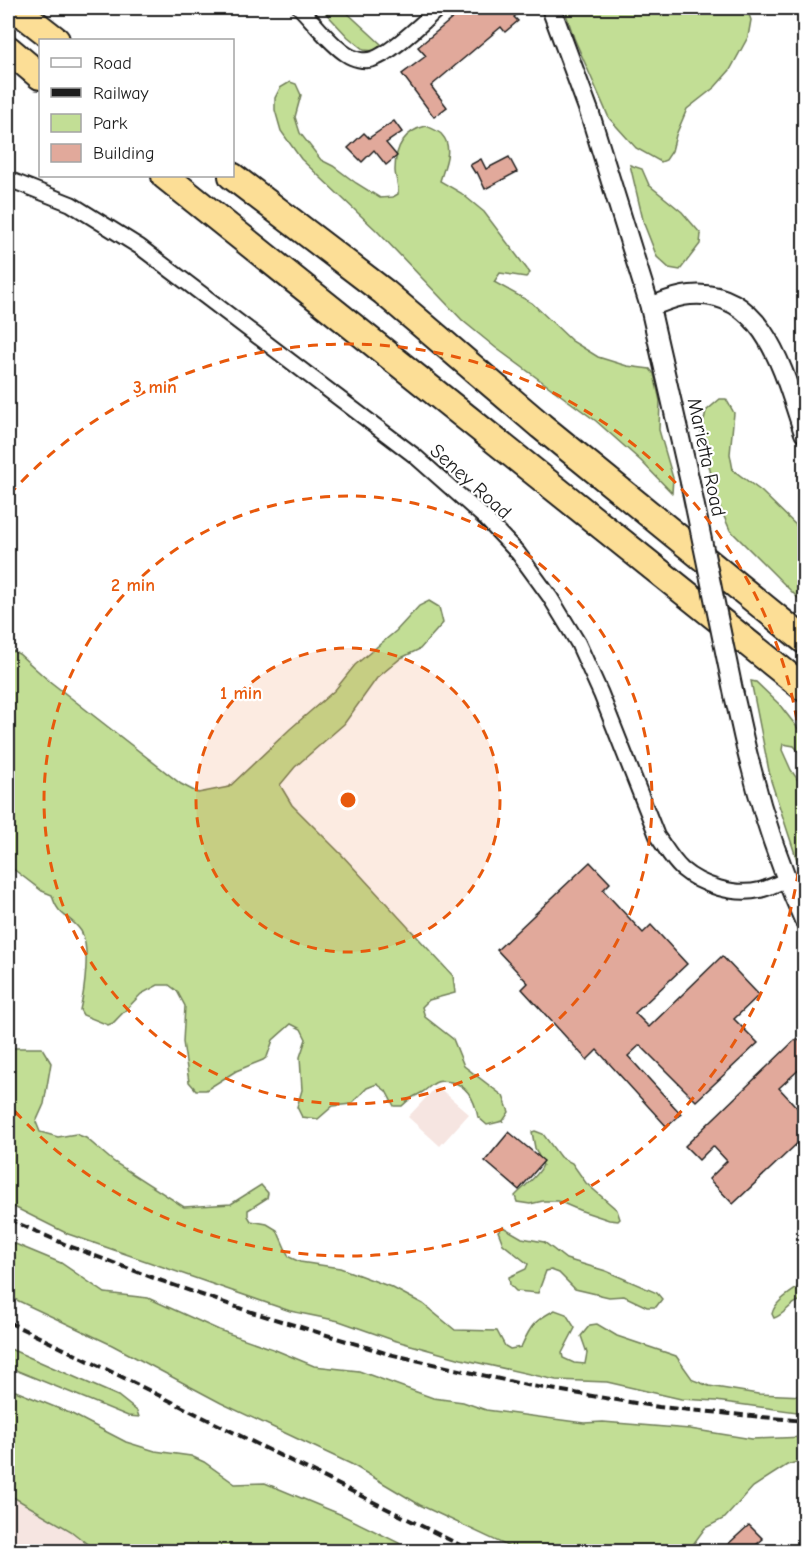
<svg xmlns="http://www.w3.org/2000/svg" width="812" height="1559" font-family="'Comic Neue',sans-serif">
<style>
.built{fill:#f6e5e1}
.green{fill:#c2de95;stroke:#6f7d58;stroke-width:1.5}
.building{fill:#e1a99b;stroke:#1c1c1c;stroke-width:1.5}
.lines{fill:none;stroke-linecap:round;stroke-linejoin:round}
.minor-casing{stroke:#1c1c1c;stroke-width:18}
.tertiary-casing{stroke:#1c1c1c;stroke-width:22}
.motorway-casing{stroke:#1c1c1c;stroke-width:30}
.minor{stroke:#fff;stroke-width:14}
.tertiary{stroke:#fff;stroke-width:18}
.motorway{stroke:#fcde96;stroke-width:26}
.rail{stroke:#1c1c1c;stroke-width:4;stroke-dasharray:9 4.5;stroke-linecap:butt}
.tertiary-bridge-casing{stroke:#1c1c1c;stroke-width:22;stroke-linecap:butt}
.tertiary-bridge{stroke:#fff;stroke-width:18}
.ring{fill:none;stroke:#e8590c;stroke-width:3;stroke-dasharray:10 8}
.labels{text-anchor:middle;stroke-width:4.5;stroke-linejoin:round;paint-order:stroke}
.street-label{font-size:20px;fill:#1c1c1c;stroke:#fff}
.centre{fill:#e8590c;stroke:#fff;stroke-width:3}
.ring-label{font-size:18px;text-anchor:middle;font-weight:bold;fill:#e8590c;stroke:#fff;stroke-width:4.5;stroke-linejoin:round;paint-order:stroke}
</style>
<rect width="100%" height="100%" fill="#fff"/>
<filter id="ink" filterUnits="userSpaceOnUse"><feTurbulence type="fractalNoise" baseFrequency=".0167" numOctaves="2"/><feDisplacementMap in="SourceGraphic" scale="12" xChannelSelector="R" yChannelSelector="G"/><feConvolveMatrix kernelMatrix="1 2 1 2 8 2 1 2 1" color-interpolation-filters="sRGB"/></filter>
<g filter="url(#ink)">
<g class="built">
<polygon points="437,1086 469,1114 440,1146 408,1117"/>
<polygon points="8,1477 110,1551 8,1551"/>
</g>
<g class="green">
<polygon points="321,8 342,8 381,44 375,51 364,50 348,37"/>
<polygon points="564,8 744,8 747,9 751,20 748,37 730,70 715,87 687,109 676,135 672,151 666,160 661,162 636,148 609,118 574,38"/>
<path d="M290,82L296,84L301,95L295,117L300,133L321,160L333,166L356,183L380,198L393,197L398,194C399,185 395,178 395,170C395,147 404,131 426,126C431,128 439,131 442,135C454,148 444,167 440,181L461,193L484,212L530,273L526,277L500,273L494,282L532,303L572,341L598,357L627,366L650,369L654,374L660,401L659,430L673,478L672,493L641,461L596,421L496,348L463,321L377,231L301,159L281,131L275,110V98L280,88Z"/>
<polygon points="630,165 642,169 649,185 682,212 701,234 700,244 680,270 669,268 657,257 644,224"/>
<polygon points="720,399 726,399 734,413 730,454 733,470 761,491 804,533 804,604 730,530 718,503 701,433 706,411"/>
<path d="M429,601L439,607L443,623L420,649L401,658L377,678L344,724L295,767L280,785L292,805L341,854L453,976L455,993L429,1000L422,1007L425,1017L453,1039L464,1066L503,1096L509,1112L503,1121L487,1125L478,1117C475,1102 468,1085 451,1082C447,1082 441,1080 437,1082C431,1084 427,1090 421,1093C413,1097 409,1099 402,1106H394L386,1091L377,1084L367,1088L351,1104L333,1106L318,1119L302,1117L297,1107L302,1090L300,1057L306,1039L301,1029L291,1024L273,1040L267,1057L263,1060L236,1071L206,1090H196L189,1082L183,1042L185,1006L177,991L169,985H158L141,994L113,1023L108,1025L83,1015L80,1010C84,993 91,947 81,931C70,915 58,918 52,895L42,891L8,865V649L19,654L48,680L181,784L198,793L229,787L290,729L335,690L355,665L396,631L419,606Z"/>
<polygon points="751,681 756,682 779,704 804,736 804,757 794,746 783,744 782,750 791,770 804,789 804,871 797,860 771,781"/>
<path d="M8,1048H42L51,1063L44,1104L36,1122L40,1132L58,1137L76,1134L86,1138L114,1162L184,1207L231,1204L261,1185L268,1193L267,1198L248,1210V1216L251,1221L267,1224L277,1230L289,1257L300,1262L340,1268L391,1287L423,1304L455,1330L497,1331L505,1346L510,1349L521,1347C531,1325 534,1321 555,1310L566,1314L575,1328L562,1353L563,1358L574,1363L585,1364L587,1353L581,1336L590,1325L597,1324L617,1336L676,1356L693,1380L709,1386L758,1394L804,1396V1413L716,1401L681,1399L607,1382L556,1380L461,1359L393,1340L339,1321L290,1311L68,1234L8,1204Z"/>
<path d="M535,1131L543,1134L560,1157L572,1163L586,1183L617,1210L620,1219L618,1221L609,1220L579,1210L558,1201H543L530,1204L517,1202L515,1196C524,1186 538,1177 543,1165L535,1148L532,1132Z"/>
<polygon points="503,1227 522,1238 544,1242 566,1259 606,1271 657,1293 662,1299 656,1307 647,1307 624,1296 609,1297 575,1289 559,1273 551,1270 546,1271 538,1293 516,1291 510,1285 509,1277 526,1269 528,1264 503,1244 498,1231"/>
<polygon points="8,1241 61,1263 105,1293 148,1298 219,1330 273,1349 314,1366 359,1371 433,1398 463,1402 486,1410 584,1423 603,1422 690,1429 752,1439 804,1437 804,1460 787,1465 753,1487 725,1518 705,1528 691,1547 690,1551 518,1551 420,1505 351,1464 221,1403 112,1345 8,1296"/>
<path d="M804,1283V1300C791,1301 786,1314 774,1318L772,1314C775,1300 794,1291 804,1283Z"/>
<polygon points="8,1348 118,1396 137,1411 139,1417 128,1416 8,1367"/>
<polygon points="8,1388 72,1414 126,1442 155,1451 191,1456 204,1462 235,1484 265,1483 342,1515 399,1543 406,1551 96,1551 71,1531 8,1494"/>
</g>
<g class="building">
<polygon points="465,8 524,8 514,17 518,21 505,32 501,27 431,86 447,107 434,117 402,74 426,56 418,47"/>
<polygon points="394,121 402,132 386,143 397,156 386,165 374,150 362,162 348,148 364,133 369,138"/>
<polygon points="509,157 517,172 485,189 477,172 475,173 470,165 481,159 486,169"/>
<polygon points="590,862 610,883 603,890 643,933 651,925 687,964 635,1013 649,1027 722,956 759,995 734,1019 758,1043 696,1101 640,1045 628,1056 681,1114 667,1127 597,1050 587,1060 522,989 528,983 497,950"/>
<polygon points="797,1038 804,1046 804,1065 779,1088 804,1115 804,1137 733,1204 709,1179 727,1161 713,1146 699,1160 685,1146"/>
<polygon points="509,1132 544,1161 519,1190 485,1161"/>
<polygon points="749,1525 763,1539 749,1551 730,1551 726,1546"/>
</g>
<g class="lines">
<g class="minor-casing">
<g id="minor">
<path d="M300,8C314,22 329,43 346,54C353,59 364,62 373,59C391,54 424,21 439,8"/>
<path d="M8,179L71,204L140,247L415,456L486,519L518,553L550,597L578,643L601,694L657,836C665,847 672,860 682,869C702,886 735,896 760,890C769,888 778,883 786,880"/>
</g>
</g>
<g class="tertiary-casing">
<g id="tertiary">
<polyline points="551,8 589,111 650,307 690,482"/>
<path d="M650,307C663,302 676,296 690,295C766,288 785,378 804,433"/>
<path d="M734,695C740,719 744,743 751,767C764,820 782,871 804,920"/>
</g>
</g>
<g class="motorway-casing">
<g id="motorway">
<polyline points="15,8 56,40"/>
<polyline points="8,49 40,76"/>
<polyline points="165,176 804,688"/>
<polyline points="232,176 384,292 541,426 804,640"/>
</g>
</g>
<use href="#minor" class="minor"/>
<use href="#tertiary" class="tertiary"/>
<use href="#motorway" class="motorway"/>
<g class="rail">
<polyline points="8,1219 69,1246 159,1280 245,1310 389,1354 526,1385 659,1407 804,1421"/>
<polyline points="8,1322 120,1376 474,1552"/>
</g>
<g class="tertiary-bridge-casing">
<polyline id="tertiary-bridge" points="690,482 734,695"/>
</g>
<use href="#tertiary-bridge" class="tertiary-bridge"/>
</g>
</g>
<circle cx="348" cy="800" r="152" fill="#e8590c" fill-opacity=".12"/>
<g class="ring">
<circle cx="348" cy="800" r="152"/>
<circle cx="348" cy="800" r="304"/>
<path d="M9 495A456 456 0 1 1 9 1105"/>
</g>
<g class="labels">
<g class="street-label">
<text transform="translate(707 457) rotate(78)" y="7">Marietta Road</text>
<text transform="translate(471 481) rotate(42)" y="7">Seney Road</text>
</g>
</g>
<circle cx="348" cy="800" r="9" class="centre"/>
<g class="ring-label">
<text x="155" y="393">3 min</text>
<text x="133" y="591">2 min</text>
<text x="241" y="699">1 min</text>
</g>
<rect width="812" height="1559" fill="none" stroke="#fff" stroke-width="30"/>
<rect x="15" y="15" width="782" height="1529" fill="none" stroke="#1c1c1c" stroke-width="2" filter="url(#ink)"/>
<rect x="39" y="39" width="195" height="138" fill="#ffffff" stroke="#a4a4a4" stroke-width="1.5"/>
<rect x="51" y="58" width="30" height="9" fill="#ffffff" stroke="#a4a4a4" stroke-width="1.5"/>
<text x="93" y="69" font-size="18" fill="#1c1c1c">Road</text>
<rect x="51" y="88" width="30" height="9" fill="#1c1c1c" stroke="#a4a4a4" stroke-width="1.5"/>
<text x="93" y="99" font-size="18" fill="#1c1c1c">Railway</text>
<rect x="51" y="114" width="30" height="18" fill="#c2de95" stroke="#a4a4a4" stroke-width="1.5"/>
<text x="93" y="129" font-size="18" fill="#1c1c1c">Park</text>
<rect x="51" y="144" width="30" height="18" fill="#e1a99b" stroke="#a4a4a4" stroke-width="1.5"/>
<text x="93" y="159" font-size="18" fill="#1c1c1c">Building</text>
</svg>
